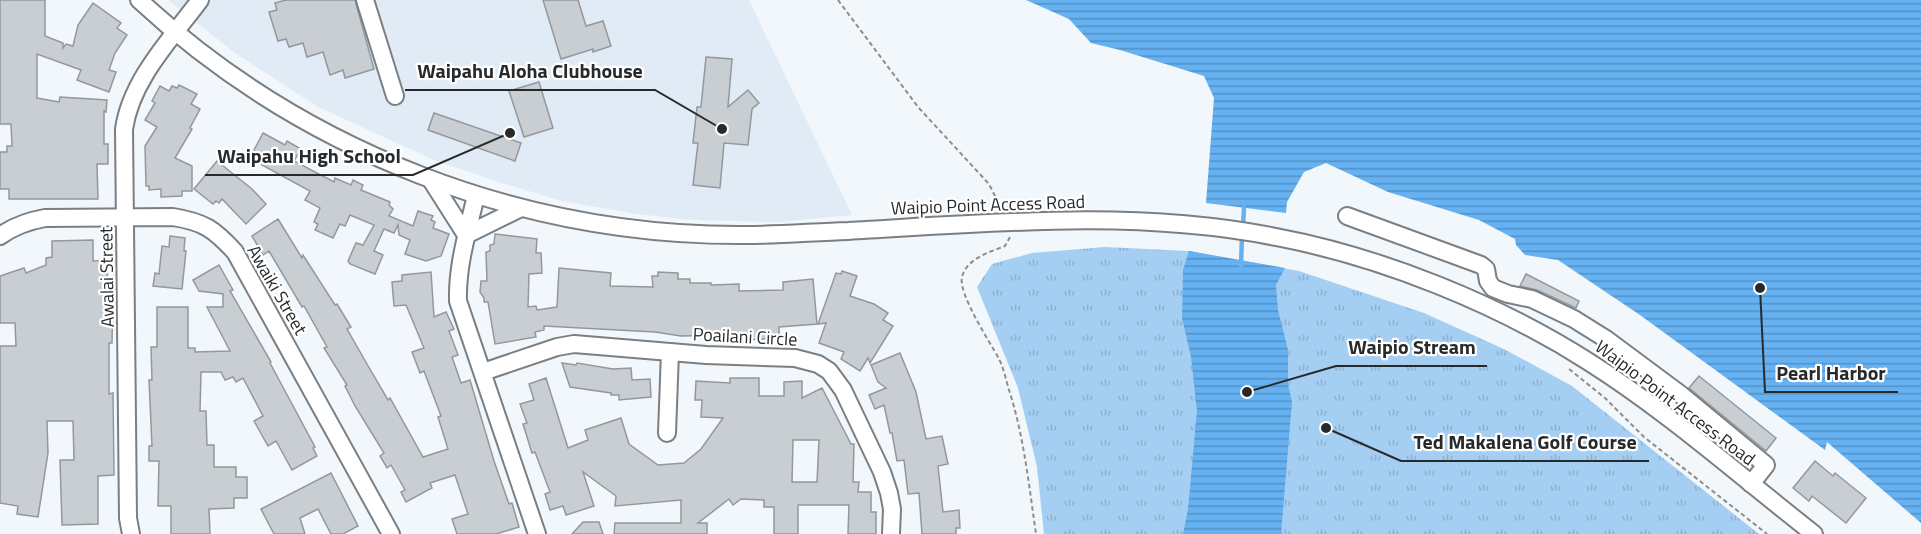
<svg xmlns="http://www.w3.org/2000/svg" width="1921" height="534" font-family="'Titillium Web',sans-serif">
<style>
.built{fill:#e0ebf6}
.grass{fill:url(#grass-tufts)}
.water{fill:url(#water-rules)}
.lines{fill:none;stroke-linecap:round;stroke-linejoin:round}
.stream{stroke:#65b1f2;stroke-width:4.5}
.building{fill:#c9ced3;stroke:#93989c;stroke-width:1.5;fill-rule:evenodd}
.minor-casing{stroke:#7a7f83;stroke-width:20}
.path{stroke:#8a8e91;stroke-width:2;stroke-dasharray:4.5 3;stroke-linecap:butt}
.minor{stroke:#fff;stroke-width:16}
.labels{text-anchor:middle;stroke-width:4.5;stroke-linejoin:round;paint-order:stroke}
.street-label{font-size:18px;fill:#27292a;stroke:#fff}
.leader{fill:none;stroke:#27292a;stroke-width:2}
.callout-dot{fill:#27292a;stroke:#fff;stroke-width:2}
.callout-label{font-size:20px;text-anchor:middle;font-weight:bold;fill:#27292a;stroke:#fff;stroke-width:4.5;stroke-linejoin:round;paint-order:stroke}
</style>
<defs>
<pattern id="grass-tufts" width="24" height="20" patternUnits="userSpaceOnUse" patternTransform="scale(1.5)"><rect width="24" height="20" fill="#a5cef3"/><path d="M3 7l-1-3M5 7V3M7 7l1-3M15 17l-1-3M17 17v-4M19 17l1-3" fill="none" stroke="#8eb1d0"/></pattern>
<pattern id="water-rules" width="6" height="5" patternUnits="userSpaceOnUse" patternTransform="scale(1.5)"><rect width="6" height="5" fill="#65b1f2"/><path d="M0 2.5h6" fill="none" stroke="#5390c4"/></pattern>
</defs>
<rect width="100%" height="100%" fill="#f2f7fc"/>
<polygon class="built" points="168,0 749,0 852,215 778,222 692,220 637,214 562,201 502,183 434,160 318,107 235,53"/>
<polygon class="grass" points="1105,247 1189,251 1299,271 1424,313 1506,350 1572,386 1759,534 1044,534 1037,467 1018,388 977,287 992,264 1032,253"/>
<g class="water">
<polygon points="1026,0 1921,0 1921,523 1827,442 1825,450 1640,315 1558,260 1525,255 1516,245 1515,239 1479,220 1388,192 1326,163 1304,172 1287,202 1286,213 1206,203 1214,98 1204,76 1120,50 1091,43 1069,19"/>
<polygon points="1189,251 1285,268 1276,285 1278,310 1288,350 1288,384 1292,402 1281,534 1183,534 1188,509 1197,411 1191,357 1182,318 1183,270"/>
</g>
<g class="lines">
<g class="stream">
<polyline points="1243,227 1244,207"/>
<polyline points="1241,266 1242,235"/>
</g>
</g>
<g class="building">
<polygon points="0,0 45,0 45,36 63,43 63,48 66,44 73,46 78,25 93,3 121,23 117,28 127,35 115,53 109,70 116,72 109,92 77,80 81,70 37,54 37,98 59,102 60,97 107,100 106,112 104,111 104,144 108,144 108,164 97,164 98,199 9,199 9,189 0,189 0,152 7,152 7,146 12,146 11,124 0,124"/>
<polygon points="286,0 355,0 374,69 345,78 343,70 330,75 323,52 307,57 303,43 289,47 286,39 278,41 269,12 277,10 275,3"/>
<polygon points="543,0 578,0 586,26 603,21 611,46 593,52 593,49 561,59"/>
<polygon points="706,57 732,59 728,107 748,90 759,103 752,109 748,145 724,143 720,188 693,185 698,143 693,143 697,107 701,107"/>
<polygon points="539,82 553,128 524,137 509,91"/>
<polygon points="179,85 197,94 191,104 200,109 190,128 192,129 175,158 192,166 192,191 182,191 182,196 161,197 161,189 149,190 149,186 146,186 145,146 157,127 145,120 155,103 152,101 160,86 169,91 172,86 177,88"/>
<polygon points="434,113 521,143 515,161 428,130"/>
<polygon points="263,133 285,145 287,141 301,149 294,161 334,182 335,178 351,185 353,180 363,185 361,190 390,202 389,205 393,209 389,216 413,226 418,211 433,216 431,220 435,222 433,228 449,234 441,256 426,261 405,254 410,240 399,235 398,225 394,233 384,229 374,251 383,255 375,274 350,264 348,261 356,243 363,245 374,225 350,215 345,226 340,224 333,238 315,230 318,224 314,222 320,208 305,200 310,191 262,165 254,150"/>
<polygon points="217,161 252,189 266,204 246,224 222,199 219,203 216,201 213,204 194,189"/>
<polygon points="278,219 302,258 303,255 335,305 337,304 351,327 347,329 367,364 388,400 390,398 423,457 448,449 438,417 441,416 424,371 420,373 412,352 424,348 406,305 394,306 392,282 402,281 402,275 431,272 434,317 446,312 454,329 449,331 458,355 452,357 461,383 470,380 494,461 509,504 512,503 519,527 496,534 457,534 452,519 468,514 455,475 430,483 432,488 406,502 401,492 405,490 391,465 387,468 380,456 384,453 355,406 345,386 347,385 324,348 327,347 304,306 302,307 269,251 263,255 252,236"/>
<polygon points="495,234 537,239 536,253 541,253 542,273 529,274 528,307 536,306 537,310 557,307 559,268 611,273 610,286 653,287 652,276 658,276 658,272 678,273 678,279 690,279 690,283 711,283 711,285 739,284 739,291 783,290 783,282 813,279 817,324 779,327 779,338 730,341 730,335 681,336 655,332 544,326 544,330 535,332 536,337 495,344 488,302 484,302 484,298 480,292 481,281 487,281 486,252 490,251 490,245 494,244"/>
<polygon points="170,236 185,238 184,251 186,251 182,289 153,286 155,273 159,274 162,246 169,247"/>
<polygon points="93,240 93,261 107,260 108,294 113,294 112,343 109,343 109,394 113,393 114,475 98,476 98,524 62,525 60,460 74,460 73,421 47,421 48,453 38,517 17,514 18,506 0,503 0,346 16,346 15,323 0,323 0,276 24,268 26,273 46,265 46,258 52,257 52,241"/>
<polygon points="219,265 233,290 230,291 271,362 270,363 315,447 313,448 317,456 292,470 276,441 268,446 254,421 263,416 243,378 236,382 233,377 225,380 221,372 201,372 200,411 206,411 207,445 214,445 214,467 236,467 236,477 247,477 247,498 234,498 234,508 209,509 210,534 171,534 171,506 158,506 159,461 149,461 149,446 152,446 149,380 152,380 151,347 157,347 157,307 188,307 188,348 195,348 195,352 230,351 207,307 223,307 223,294 199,291 193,280"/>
<polygon points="842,271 857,276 850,296 874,304 888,313 883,320 893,326 870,363 868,358 860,371 841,359 844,352 819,343 826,323 818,324 836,273 841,274"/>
<polygon points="1526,274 1579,301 1576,308 1537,290 1520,286"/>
<polygon points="900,353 916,392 926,439 942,436 948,464 938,466 943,512 959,510 960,528 956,528 956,534 922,534 919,493 908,494 904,460 897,461 892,433 890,433 884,405 875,409 869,395 886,388 878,382 871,365"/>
<polygon points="562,363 576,365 577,363 613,369 631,368 632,380 650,379 651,397 619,400 619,395 611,395 611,393 570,387"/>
<polygon points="1699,376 1776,438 1766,451 1689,388"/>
<path d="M546,378L568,448L588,440L585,430L621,418L629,444L658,465L684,463L701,449L723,418L701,417L702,400H695L696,381L730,383V378H759V396H784V382L802,381V398L822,388L851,444H854L853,482H859L858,492H871V512H876V534H848L849,505H798V534H774V507H764V500L741,499L733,505L729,499L698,523H707V534H614L615,523H681V500L615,506L616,496L583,472L594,506L566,515L563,506L550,510L545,494L550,492L535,452L532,453L523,424L527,423L520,404L534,400L529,384ZM793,440H819L817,482H792Z"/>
<polygon points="1815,461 1833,476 1835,473 1866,498 1846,523 1812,496 1809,501 1793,488"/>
<polygon points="331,473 358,526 343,534 331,534 318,509 300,518 305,534 274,534 261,509"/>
<polygon points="583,522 599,522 603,534 572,534"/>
</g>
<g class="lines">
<g class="minor-casing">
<g id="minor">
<path d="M139,0C303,152 523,237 747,235C781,235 814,232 848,231C990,223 1135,209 1276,237C1382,257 1498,304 1589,362C1668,412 1740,476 1814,534"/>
<polyline points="365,0 395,96"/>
<polyline points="431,180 466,235 521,208"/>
<path d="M476,195C468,231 457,264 458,301L537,534"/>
<polyline points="1347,216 1481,265 1486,269 1488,281 1493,288 1508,294 1532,299 1574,319 1606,339 1680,394 1766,465 1751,484"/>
<path d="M0,236C14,226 28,221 45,218L173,217C204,222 214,229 235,252L391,534"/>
<polyline points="483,372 557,347 574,344 706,355 795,358 818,364 829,371 843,390 882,472 889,493 892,509 891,534"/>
<polyline points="667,433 670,352"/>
<path d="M131,534L128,518L124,129C131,80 171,39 200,0"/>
</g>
</g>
<g class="path">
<polyline points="838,0 918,107 989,184 1000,206"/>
<path d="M1010,237L1005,246C990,252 967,258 962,277C958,294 990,342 999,359C1004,369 1006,380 1009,390C1024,436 1029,486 1036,534"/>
<polyline points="1569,369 1605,398 1644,437 1767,534"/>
</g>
<use href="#minor" class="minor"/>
</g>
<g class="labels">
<g class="street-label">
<text transform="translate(988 205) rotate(-2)" y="6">Waipio Point Access Road</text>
<text transform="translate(107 277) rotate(-91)" y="6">Awalai Street</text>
<text transform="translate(277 290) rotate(60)" y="6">Awaiki Street</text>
<text transform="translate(745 337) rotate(3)" y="6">Poailani Circle</text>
<text transform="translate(1675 403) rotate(37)" y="6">Waipio Point Access Road</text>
</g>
</g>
<path class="leader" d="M722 129L655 90H405M510 133L413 175H205M1247 392L1336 366H1487M1760 288L1765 392H1898M1326 428L1401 461H1649"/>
<g class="callout-dot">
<circle cx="722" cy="129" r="6"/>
<circle cx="510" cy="133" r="6"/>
<circle cx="1247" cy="392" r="6"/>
<circle cx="1760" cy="288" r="6"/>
<circle cx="1326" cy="428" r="6"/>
</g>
<g class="callout-label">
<text x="530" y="78">Waipahu Aloha Clubhouse</text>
<text x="309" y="163">Waipahu High School</text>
<text x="1412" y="354">Waipio Stream</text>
<text x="1831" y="380">Pearl Harbor</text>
<text x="1525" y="449">Ted Makalena Golf Course</text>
</g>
</svg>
